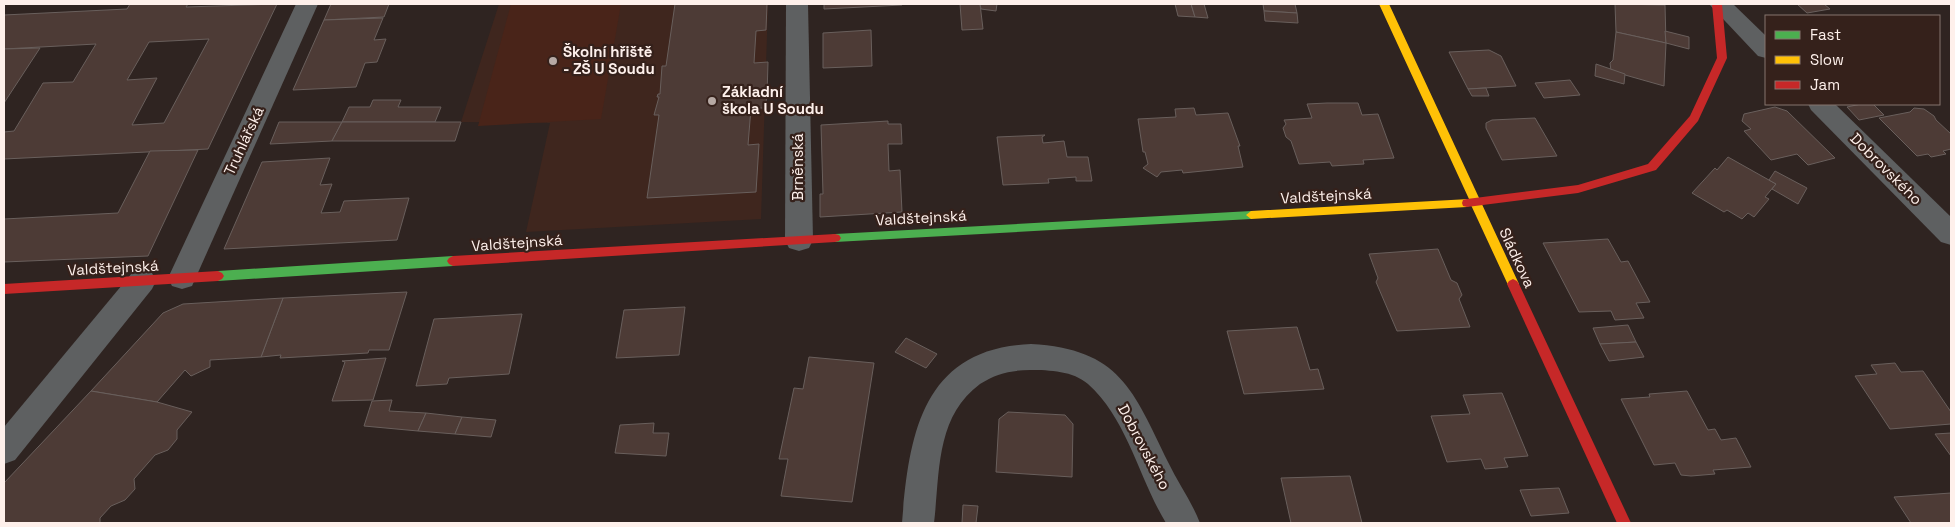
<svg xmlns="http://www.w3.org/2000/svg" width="1955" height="527" font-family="'Space Grotesk',sans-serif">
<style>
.built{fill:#3f261e}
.green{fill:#492419}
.building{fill:#4d3b36;stroke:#695f5c;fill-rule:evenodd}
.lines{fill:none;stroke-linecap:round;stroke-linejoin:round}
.street{fill:#5e6061;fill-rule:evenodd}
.fast{fill:#4caf50;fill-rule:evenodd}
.slow{fill:#ffc107;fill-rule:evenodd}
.jam{fill:#c62828;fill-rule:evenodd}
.poi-dot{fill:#b6a9a4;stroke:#35211b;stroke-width:2}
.labels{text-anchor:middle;stroke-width:4.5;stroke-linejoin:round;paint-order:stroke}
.poi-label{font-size:15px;font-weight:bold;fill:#fef0eb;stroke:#35211b;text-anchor:start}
.street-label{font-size:15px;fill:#fef0eb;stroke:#35211b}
</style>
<rect width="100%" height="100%" fill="#2f2421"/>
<polygon class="built" points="499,4 768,4 761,219 526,232 550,123 461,122"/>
<polygon class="green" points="511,4 621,4 601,119 478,126"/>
<g class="building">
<path d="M130,4H188L186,7L277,4L208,149L4,159V132L14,131L43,83L73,82L96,44L4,49V15L127,9ZM209,39L164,123L132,125L157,78L127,80L149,42Z"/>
<polygon points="331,4 389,4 384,17 324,20"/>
<polygon points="675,4 767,4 766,30 756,31 754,63 768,62 767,96 765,108 751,108 748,145 759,144 756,192 647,198 659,115 654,115 659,97 657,97 658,94 660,94 662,66 666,66"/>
<polygon points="824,4 902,4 902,5 824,9"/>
<polygon points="960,4 980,4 983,29 962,30"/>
<polygon points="980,4 997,4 996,11 981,9"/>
<polygon points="1175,4 1191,4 1195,17 1178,16"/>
<polygon points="1191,4 1204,4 1208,18 1195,17"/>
<polygon points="1263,4 1295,4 1297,13 1264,11"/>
<polygon points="1615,4 1665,5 1666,43 1616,32"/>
<polygon points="1797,4 1824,4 1830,9 1807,13"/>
<polygon points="1264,11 1297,13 1298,23 1265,21"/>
<polygon points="383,18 374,40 386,39 377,62 365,63 356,87 293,90 324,20"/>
<polygon points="871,30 872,66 823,68 823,33"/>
<polygon points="1665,31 1689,37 1689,49 1666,43"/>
<polygon points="1616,32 1666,43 1664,86 1611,71 1610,63 1613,60"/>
<polygon points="40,48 4,103 4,49"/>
<polygon points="1489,50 1501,56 1516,86 1468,89 1449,52"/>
<polygon points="1596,64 1625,74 1624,84 1595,76"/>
<polygon points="1570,80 1580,95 1544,98 1535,83"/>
<polygon points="1486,88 1489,96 1472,96 1468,89"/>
<polygon points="373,100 401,100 398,107 441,107 435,122 342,122 349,107 370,107"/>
<polygon points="1327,103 1358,103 1362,115 1378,114 1394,158 1363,160 1364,164 1332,166 1330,162 1299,164 1291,141 1286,137 1283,128 1286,124 1284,120 1312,118 1307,104"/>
<polygon points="1861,104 1873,104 1884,115 1859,120 1847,107"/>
<polygon points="1775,107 1787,111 1835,158 1808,165 1797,154 1771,160 1744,131 1751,129 1742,121 1744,114"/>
<polygon points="1194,108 1196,115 1228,113 1240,146 1238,146 1243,167 1183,173 1182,170 1161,172 1157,177 1143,168 1148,164 1145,152 1143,152 1138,119 1176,117 1175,109"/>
<polygon points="1914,108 1924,109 1934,116 1936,120 1951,134 1951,149 1943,151 1946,154 1931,157 1928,154 1917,156 1879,118 1910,112"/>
<polygon points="1535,118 1557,156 1502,160 1486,128 1486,123 1492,120"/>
<polygon points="888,121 888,124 901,124 902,144 888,144 889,171 900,170 902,212 820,217 820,194 823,194 821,125"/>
<polygon points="279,122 342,122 332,141 270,144"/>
<polygon points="342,122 461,122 455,141 332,141"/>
<polygon points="1045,135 1042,137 1043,143 1064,141 1067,157 1088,157 1092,181 1076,181 1076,177 1048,179 1049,183 1003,185 997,137"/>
<polygon points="198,150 148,256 4,262 4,219 118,213 150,151"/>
<polygon points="1728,157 1776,184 1765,197 1769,199 1754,217 1748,213 1742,219 1727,210 1724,212 1692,193 1715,168 1717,170"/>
<polygon points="330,158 320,185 332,184 321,213 340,212 344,201 409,198 397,240 224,249 262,162"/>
<polygon points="1775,171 1807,188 1798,204 1772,189 1776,184 1769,180"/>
<polygon points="1608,239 1621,262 1628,261 1650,302 1636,303 1644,318 1615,320 1611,311 1579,312 1543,243"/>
<polygon points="1438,249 1451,280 1457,283 1462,295 1459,299 1470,327 1397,331 1376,282 1378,278 1369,254"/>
<polygon points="407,292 389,350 369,350 368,353 280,358 281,355 261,357 283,298"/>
<polygon points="283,298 261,357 210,360 210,367 191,376 185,370 157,402 91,391 163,313 183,304"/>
<polygon points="685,307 679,355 616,358 624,310"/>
<polygon points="522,314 509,374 449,378 447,384 416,386 434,319"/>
<polygon points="1628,325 1636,342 1600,344 1593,328"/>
<polygon points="1297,327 1310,370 1318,369 1324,389 1244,394 1227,331"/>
<polygon points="906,338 937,354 926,368 895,352"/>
<polygon points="1636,342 1644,357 1609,361 1600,344"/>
<polygon points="809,357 874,363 852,502 781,496 788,459 779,459 794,388 803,389"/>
<polygon points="386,358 373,400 332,401 345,362 342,361"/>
<polygon points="1895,363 1901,372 1923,371 1951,412 1951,424 1890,429 1855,376 1877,374 1871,365"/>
<polygon points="91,391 157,402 192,412 177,430 177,439 168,450 155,455 134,479 135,489 125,500 111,506 100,518 100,523 4,523 4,483"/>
<polygon points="1687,391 1708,430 1715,429 1721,440 1736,438 1751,467 1713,470 1715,474 1691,476 1681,475 1675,463 1654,465 1621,399 1650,397 1649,394"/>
<polygon points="1502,393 1528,456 1504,458 1508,467 1485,469 1481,459 1447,462 1431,416 1470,414 1463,395"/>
<polygon points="392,400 389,411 426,413 418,431 364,426 372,401"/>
<polygon points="1008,412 1065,415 1073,424 1072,477 996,472 999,419"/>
<polygon points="426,413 462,417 455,434 418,431"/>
<polygon points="462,417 496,420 491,437 455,434"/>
<polygon points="654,423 653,433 669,433 666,456 615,453 620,425"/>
<polygon points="1951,433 1951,456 1935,434"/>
<polygon points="1350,476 1362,523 1291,523 1281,478"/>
<polygon points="1559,488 1569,513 1531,516 1520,490"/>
<polygon points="1951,493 1951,523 1911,523 1894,497"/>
<polygon points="963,505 978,506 976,523 962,523"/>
</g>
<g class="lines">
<g class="street">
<polygon points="296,4 318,4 192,286 182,289 172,286 168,278"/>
<polygon points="786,4 808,4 813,240 809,248 799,251 789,248 785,240"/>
<polygon points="1709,4 1733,4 1766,36 1766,58 1758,56"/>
<polygon points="1808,104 1835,104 1951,217 1951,245 1941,242 1811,110"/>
<polygon points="142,270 152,273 156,281 152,289 15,460 4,464 4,427 132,273"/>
<path d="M1031,344C1120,349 1133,390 1168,462C1178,483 1192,502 1200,523H1166C1139,479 1128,420 1088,384C1073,371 1050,370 1030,370C1012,370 995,374 980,384C935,417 940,474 934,523H902C909,435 922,348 1031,344Z"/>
</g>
<g class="fast">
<polygon points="1251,211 1256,215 1251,219 835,242 831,241 829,238 831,235 835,234"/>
<polygon points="453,256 457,258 459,261 457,264 453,266 218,281 214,279 212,276 214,273 218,271"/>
</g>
<polygon class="slow" points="1379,4 1389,4 1519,284 1517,287 1509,287 1471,205 1467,207 1251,219 1246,215 1251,211 1469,199"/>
<g class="jam">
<polygon points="1712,4 1722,4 1727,58 1698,121 1656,170 1578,193 1467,207 1463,206 1462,203 1463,200 1467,199 1578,185 1648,164 1690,116 1717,58"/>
<polygon points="835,234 839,235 841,238 839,241 835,242 453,266 449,264 447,261 449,258 453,256"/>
<polygon points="218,271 222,273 224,276 222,279 218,281 4,294 4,284"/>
<polygon points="1513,279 1517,281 1519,284 1631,523 1617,523 1507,284 1509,281"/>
</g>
</g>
<g class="poi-dot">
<circle cx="553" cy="61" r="5"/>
<circle cx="712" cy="101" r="5"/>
</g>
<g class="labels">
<g class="poi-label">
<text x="563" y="57">Školní hřiště<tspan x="563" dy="17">- ZŠ U Soudu</tspan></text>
<text x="722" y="97">Základní<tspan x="722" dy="17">škola U Soudu</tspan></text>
</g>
<g class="street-label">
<text transform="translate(244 141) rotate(-65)" y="5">Truhlářská</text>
<text transform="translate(798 167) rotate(-90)" y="5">Brněnská</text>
<text transform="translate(1886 169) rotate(45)" y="5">Dobrovského</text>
<text transform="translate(1326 196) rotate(-3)" y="5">Valdštejnská</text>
<text transform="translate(921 218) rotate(-3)" y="5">Valdštejnská</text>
<text transform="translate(517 243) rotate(-4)" y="5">Valdštejnská</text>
<text transform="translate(1517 258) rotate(65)" y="5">Sládkova</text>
<text transform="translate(113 268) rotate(-3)" y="5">Valdštejnská</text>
<text transform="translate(1144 447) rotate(62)" y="5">Dobrovského</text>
</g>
</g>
<rect width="1955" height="527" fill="none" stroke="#fef0eb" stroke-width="10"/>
<rect x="1765" y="15" width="175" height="90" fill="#35211b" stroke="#85746e"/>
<rect x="1775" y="31" width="25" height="8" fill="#4caf50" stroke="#85746e"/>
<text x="1810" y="40" font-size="15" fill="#fef0eb">Fast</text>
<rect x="1775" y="56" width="25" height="8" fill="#ffc107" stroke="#85746e"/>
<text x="1810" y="65" font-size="15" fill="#fef0eb">Slow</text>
<rect x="1775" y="81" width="25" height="8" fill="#c62828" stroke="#85746e"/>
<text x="1810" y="90" font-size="15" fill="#fef0eb">Jam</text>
</svg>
